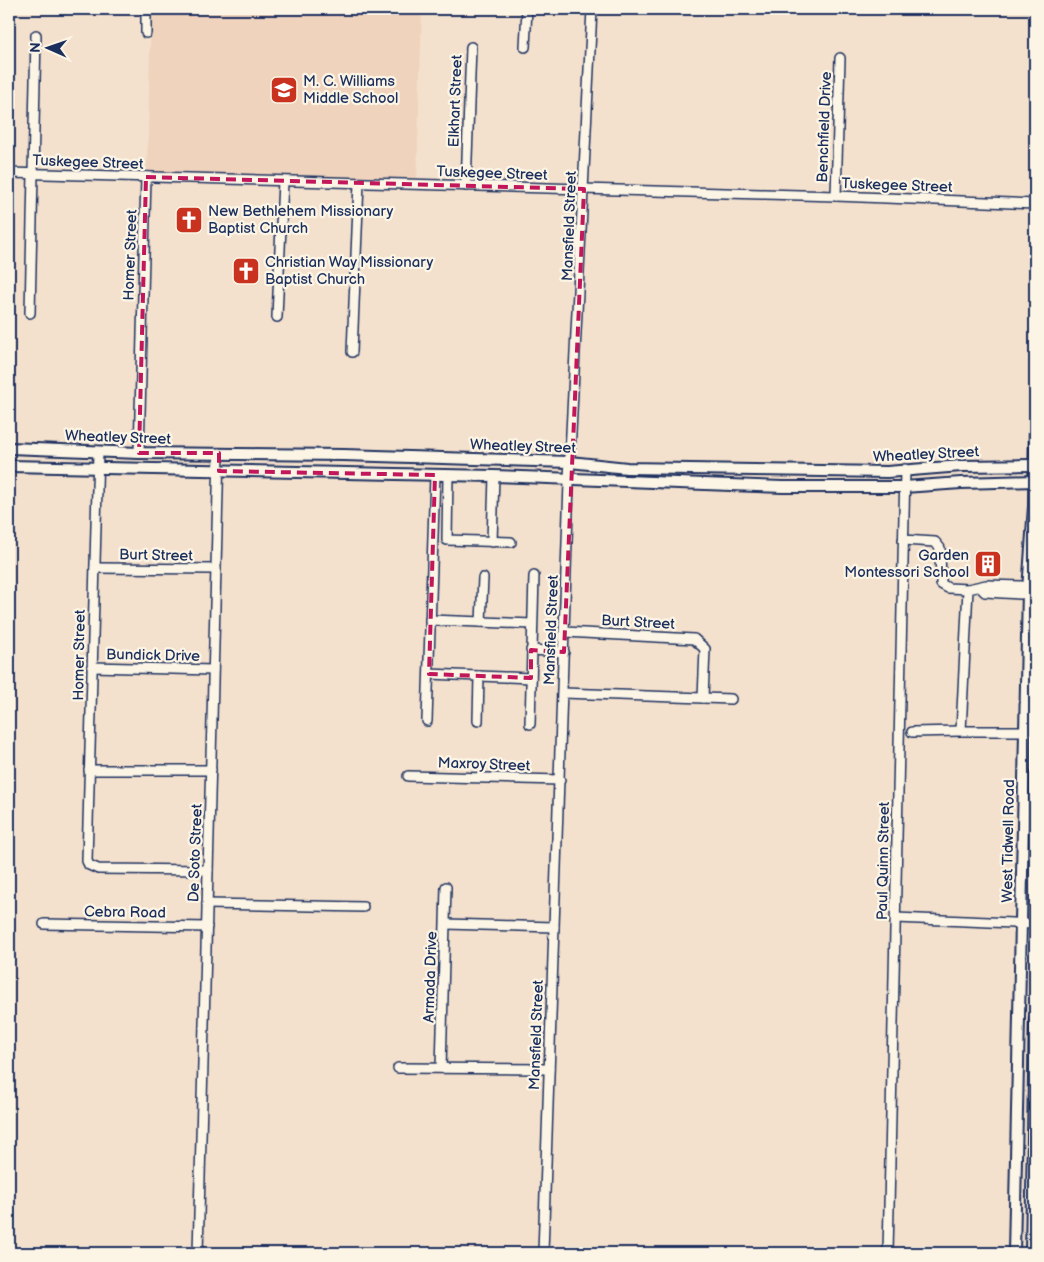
<svg xmlns="http://www.w3.org/2000/svg" width="1044" height="1262" font-family="'Balsamiq Sans',sans-serif">
<style>
.built{fill:#efd3bc}
.lines{fill:none;stroke-linecap:round;stroke-linejoin:round}
.minor-casing{stroke:#1b2f5e;stroke-width:12}
.major-casing{stroke:#1b2f5e;stroke-width:14}
.minor{stroke:#fcf5e5;stroke-width:9}
.major{stroke:#fcf5e5;stroke-width:10}
.marked{fill:none;stroke:#c2185b;stroke-width:4;stroke-dasharray:10 6;stroke-linejoin:round}
.labels{text-anchor:middle;stroke-width:4.5;stroke-linejoin:round;paint-order:stroke}
.poi-label{font-size:15px;fill:#1b2f5e;stroke:#fcf5e5;text-anchor:start}
.street-label{font-size:15px;fill:#1b2f5e;stroke:#fcf5e5}
</style>
<rect width="100%" height="100%" fill="#f4e1cd"/>
<filter id="ink" filterUnits="userSpaceOnUse"><feTurbulence type="fractalNoise" baseFrequency=".02" numOctaves="2"/><feDisplacementMap in="SourceGraphic" scale="10" xChannelSelector="R" yChannelSelector="G"/><feConvolveMatrix kernelMatrix="1 2 1 2 8 2 1 2 1" color-interpolation-filters="sRGB"/></filter>
<g filter="url(#ink)">
<polygon class="built" points="151,9 422,9 417,178 147,172"/>
<g class="lines">
<g class="minor-casing">
<g id="minor">
<polyline points="146,33 146,9"/>
<polyline points="525,47 527,9"/>
<polyline points="9,173 836,196 1035,204"/>
<polyline points="466,186 471,47"/>
<polyline points="836,196 840,58"/>
<polyline points="30,313 36,35"/>
<polyline points="277,317 283,181"/>
<polyline points="352,352 359,183"/>
<polyline points="98,451 87,861 89,865 98,869 208,870"/>
<polyline points="139,453 146,177"/>
<polyline points="448,475 447,540 511,542"/>
<polyline points="903,540 935,542 940,548 941,584 948,588 968,589"/>
<polyline points="492,542 494,476"/>
<polyline points="95,568 216,569"/>
<polyline points="981,588 985,592 1021,594 1024,590 1035,591"/>
<polyline points="1024,590 1022,586 986,585 968,589 961,731 1026,731"/>
<polyline points="430,620 532,624"/>
<polyline points="481,622 483,578"/>
<polyline points="565,632 694,639 705,649 703,698"/>
<polyline points="531,650 564,652"/>
<polyline points="92,667 213,670"/>
<polyline points="429,674 531,678"/>
<polyline points="563,693 731,699"/>
<polyline points="427,721 435,475"/>
<polyline points="478,721 479,676"/>
<polyline points="530,724 534,576"/>
<polyline points="912,732 961,731"/>
<polyline points="89,770 211,770"/>
<polyline points="408,776 560,780"/>
<polyline points="207,904 363,907"/>
<polyline points="896,918 1035,924"/>
<polyline points="44,924 207,927"/>
<polyline points="446,924 554,927"/>
<polyline points="398,1068 549,1069"/>
<polyline points="441,1068 446,887"/>
<polyline points="198,1253 219,453"/>
<polyline points="543,1253 570,453 592,9"/>
<polyline points="888,1253 905,469"/>
</g>
</g>
<g class="major-casing">
<g id="major">
<polyline points="9,448 139,453 344,455 570,462 627,468 887,472 961,466 1035,465"/>
<polyline points="9,466 494,476 782,487 904,487 961,483 1035,481"/>
<polyline points="1014,1253 1028,590 1034,506 1035,430"/>
<polyline points="1031,1253 1035,1019"/>
</g>
</g>
<use href="#minor" class="minor"/>
<use href="#major" class="major"/>
</g>
</g>
<path class="marked" d="M146,177L584,189L564,652L531,650V678L429,674L435,475L219,471V453H139Z"/>
<defs>
<g id="school-square" transform="scale(1.4375)"><rect x="-9" y="-9" width="18" height="18" rx="4" fill="#c8321e" stroke="#fcf5e5"/><path d="M0-5L7-2L0 1L-7-2ZM-4 1L0 2.5L4 1V4Q0 6-4 4Z" fill="#fff"/></g>
<g id="church-square" transform="scale(1.4375)"><rect x="-9" y="-9" width="18" height="18" rx="4" fill="#c8321e" stroke="#fcf5e5"/><path d="M-1.2-6h2.4v3.5h3.3v2.4h-3.3V6h-2.4V-.1h-3.3v-2.4h3.3Z" fill="#fff"/></g>
<g id="building-square" transform="scale(1.4375)"><rect x="-9" y="-9" width="18" height="18" rx="4" fill="#c8321e" stroke="#fcf5e5"/><path d="M-4-6H4V6H1V3H-1V6H-4ZM-2.5-4.3h1.7v1.8h-1.7ZM.8-4.3h1.7v1.8H.8ZM-2.5-1h1.7V.8h-1.7ZM.8-1h1.7V.8H.8Z" fill="#fff"/></g>
</defs>
<g fill-rule="evenodd">
<use href="#school-square" x="284" y="90"/>
<use href="#church-square" x="189" y="220"/>
<use href="#church-square" x="246" y="271"/>
<use href="#building-square" x="988" y="564"/>
</g>
<g class="labels">
<g class="poi-label">
<text x="303" y="86">M. C. Williams<tspan x="303" dy="17">Middle School</tspan></text>
<text x="208" y="216">New Bethlehem Missionary<tspan x="208" dy="17">Baptist Church</tspan></text>
<text x="265" y="267">Christian Way Missionary<tspan x="265" dy="17">Baptist Church</tspan></text>
<text x="969" y="560" text-anchor="end">Garden<tspan x="969" dy="17">Montessori School</tspan></text>
</g>
<g class="street-label">
<text transform="translate(455 101) rotate(-88)" y="5">Elkhart Street</text>
<text transform="translate(824 127) rotate(-88)" y="5">Benchfield Drive</text>
<text transform="translate(88 162) rotate(2)" y="5">Tuskegee Street</text>
<text transform="translate(492 173) rotate(2)" y="5">Tuskegee Street</text>
<text transform="translate(897 185) rotate(2)" y="5">Tuskegee Street</text>
<text transform="translate(569 226) rotate(-88)" y="5">Mansfield Street</text>
<text transform="translate(130 255) rotate(-88)" y="5">Homer Street</text>
<text transform="translate(118 437) rotate(2)" y="5">Wheatley Street</text>
<text transform="translate(523 446) rotate(2)" y="5">Wheatley Street</text>
<text transform="translate(926 454) rotate(-3)" y="5">Wheatley Street</text>
<text transform="translate(156 555) rotate(1)" y="5">Burt Street</text>
<text transform="translate(638 622) rotate(3)" y="5">Burt Street</text>
<text transform="translate(551 630) rotate(-88)" y="5">Mansfield Street</text>
<text transform="translate(79 655) rotate(-89)" y="5">Homer Street</text>
<text transform="translate(153 655) rotate(1)" y="5">Bundick Drive</text>
<text transform="translate(484 764) rotate(2)" y="5">Maxroy Street</text>
<text transform="translate(1008 841) rotate(-89)" y="5">West Tidwell Road</text>
<text transform="translate(195 853) rotate(-88)" y="5">De Soto Street</text>
<text transform="translate(883 861) rotate(-89)" y="5">Paul Quinn Street</text>
<text transform="translate(125 912) rotate(1)" y="5">Cebra Road</text>
<text transform="translate(430 977) rotate(-88)" y="5">Armada Drive</text>
<text transform="translate(536 1035) rotate(-88)" y="5">Mansfield Street</text>
</g>
</g>
<rect width="1044" height="1262" fill="none" stroke="#fcf5e5" stroke-width="30"/>
<rect x="15" y="15" width="1014" height="1232" fill="none" stroke="#1b2f5e" stroke-width="2" filter="url(#ink)"/>
<g transform="translate(48 48) rotate(272)" stroke="#fcf5e5" stroke-width="4" paint-order="stroke">
<path d="M0-4L9 19L0 12L-9 19Z" fill="#1b2f5e"/>
<text y="-8" font-size="14" font-weight="bold" text-anchor="middle" fill="#1b2f5e">N</text>
</g>
</svg>
